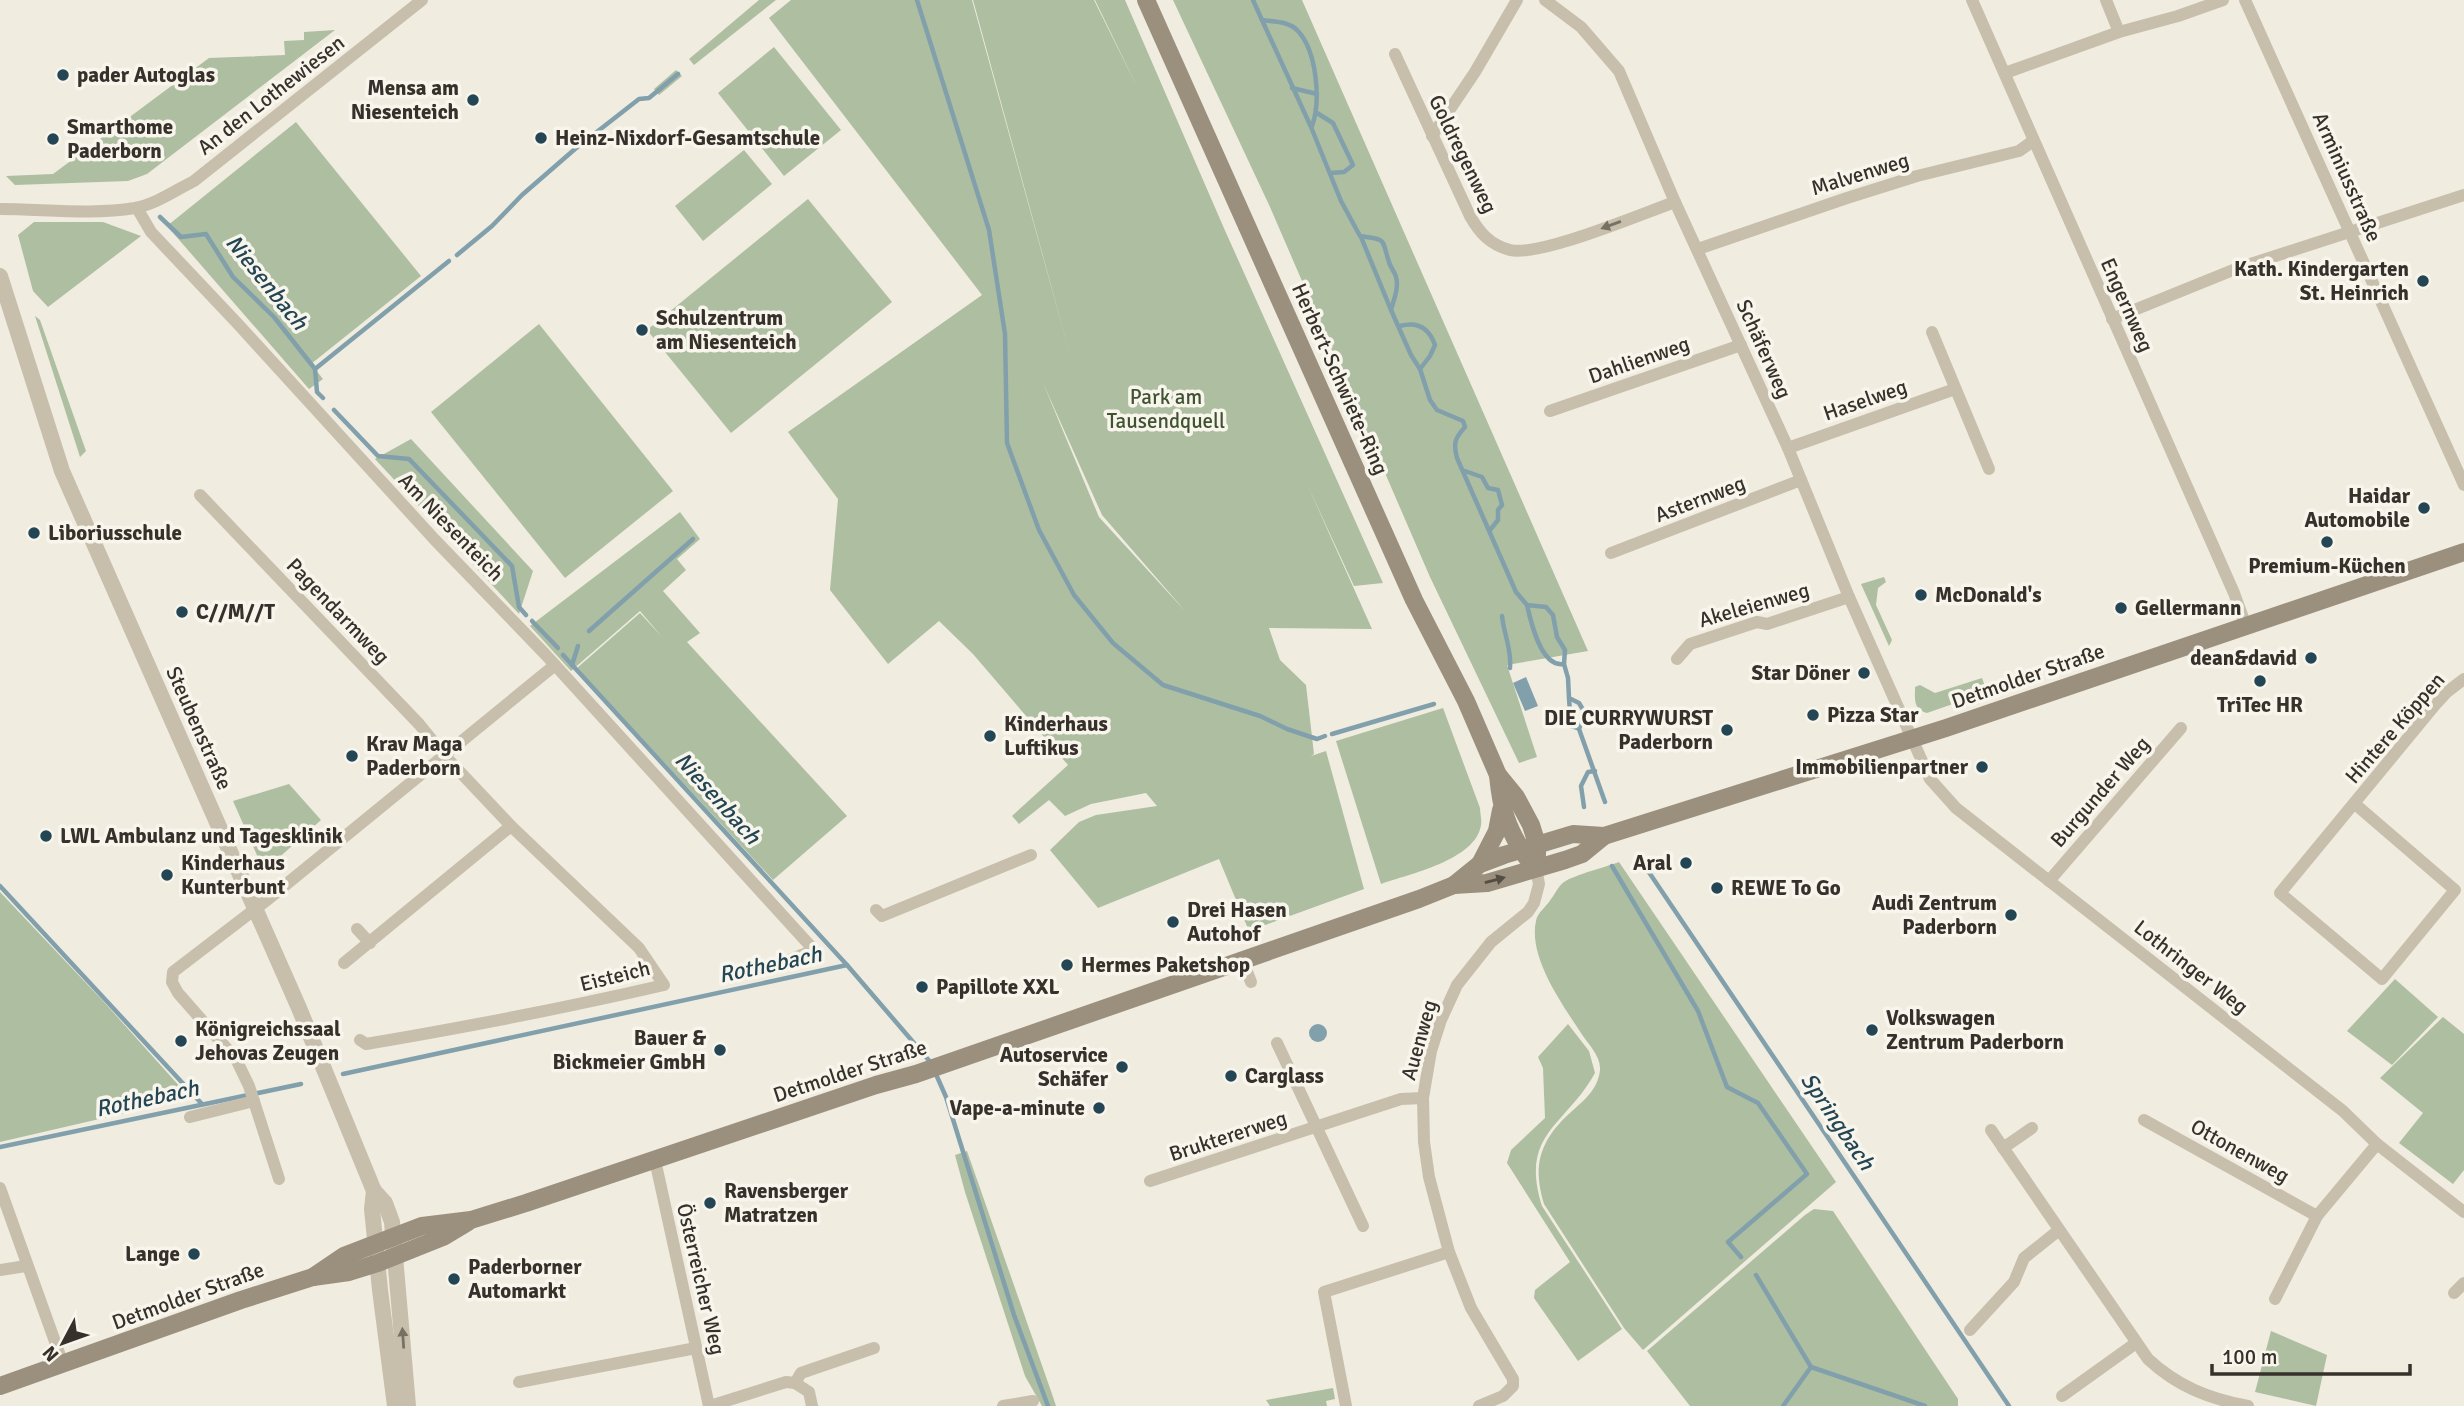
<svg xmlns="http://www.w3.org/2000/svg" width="2464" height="1406" font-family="Signika,sans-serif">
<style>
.green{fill:#aebea1;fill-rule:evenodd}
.water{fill:#81a0ab}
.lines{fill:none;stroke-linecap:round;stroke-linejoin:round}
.stream{stroke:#81a0ab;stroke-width:4.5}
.minor{stroke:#c7bfac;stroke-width:12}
.tertiary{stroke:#c7bfac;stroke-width:16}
.secondary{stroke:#9b8f7e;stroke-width:18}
.oneway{fill:#777164}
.oneway2{fill:#544d43}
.poi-dot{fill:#244654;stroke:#f8f5ec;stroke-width:2.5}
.labels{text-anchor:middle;stroke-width:7;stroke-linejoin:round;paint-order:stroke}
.poi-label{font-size:21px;font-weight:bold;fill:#36312a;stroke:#f8f5ec;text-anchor:start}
.street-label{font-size:21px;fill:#36312a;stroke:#f8f5ec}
.park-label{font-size:21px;fill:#3f5231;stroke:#f8f5ec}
.water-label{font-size:23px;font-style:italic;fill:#244654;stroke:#f8f5ec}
</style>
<rect width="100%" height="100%" fill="#f0ece0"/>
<g class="green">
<polygon points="759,0 776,0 694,65 689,59"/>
<path d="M791,0H972L1072,362L973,0H1094L1139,91L1095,0H1125L1223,226L1383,583L1354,586L1307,484L1372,629L1265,628H1269L1280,660L1306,685L1314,754L1311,756L1326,751L1364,889L1249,931L1219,859L1098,908L1050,850L1079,822L1096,815L1157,806L1146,793L1091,804L1065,816L1049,800L1019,824L1012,816L1068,765L973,654L939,621L888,664L830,590L838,499L788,432L982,295L769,18ZM1043,383L1102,515L1186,612L1099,517Z"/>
<polygon points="1173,0 1302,0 1588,651 1507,665 1537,757 1519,763 1430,577 1270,207"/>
<polygon points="335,30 147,174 128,181 15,185 6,176 53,174 209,58 285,55 284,41 304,40 304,32"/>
<polygon points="774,47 841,130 784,176 718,93"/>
<polygon points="676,70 682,76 659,95 654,89"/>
<polygon points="296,122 421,276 311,364 323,379 309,389 167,226"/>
<polygon points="744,150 772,184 703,241 675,206"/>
<polygon points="808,199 892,302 731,433 647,330"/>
<polygon points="34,222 103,222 141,236 48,307 33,291 18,235"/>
<polygon points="35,316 40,320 86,451 80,457"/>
<polygon points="539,324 673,491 565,578 431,412"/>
<polygon points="411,439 533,571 519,614 375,459"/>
<polygon points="680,512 700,539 677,559 686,570 663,591 700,633 687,642 847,816 773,880 577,668 640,613 662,637 640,611 571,671 530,626"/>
<polygon points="1884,577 1886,582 1878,588 1876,605 1892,640 1889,646 1861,584"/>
<path d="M1982,678L1987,692L1927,713C1913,709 1915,699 1915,687L1920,685L1935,693Z"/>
<path d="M1443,708L1480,808C1480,813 1482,820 1481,825C1476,860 1409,874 1381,884L1336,741Z"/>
<polygon points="289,784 321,820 264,871 233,801"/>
<path d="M1619,862L1836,1182L1643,1350L1624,1328L1544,1204C1532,1166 1540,1140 1570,1113C1583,1101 1598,1090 1600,1070C1601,1056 1588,1044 1581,1033C1562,1004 1528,957 1536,921C1537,913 1547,906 1551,899C1555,894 1559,885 1564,882C1574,875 1606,867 1619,862Z"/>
<polygon points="0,892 103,1001 190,1098 0,1142"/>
<polygon points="2395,979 2438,1017 2392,1065 2347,1031"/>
<polygon points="2443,1017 2464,1034 2464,1170 2453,1184 2399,1143 2423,1113 2380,1078"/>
<path d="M1568,1024L1589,1051L1595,1073C1566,1126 1519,1133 1542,1206L1622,1329L1578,1361L1534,1298L1535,1290L1570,1262L1507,1163L1511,1150L1545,1118L1543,1068L1538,1057Z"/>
<polygon points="967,1151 1052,1394 1056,1406 1042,1406 1025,1376 965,1192 955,1155"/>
<polygon points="1814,1209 1833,1211 1958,1399 1958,1406 1690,1406 1647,1351 1805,1215"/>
<polygon points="2271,1331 2327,1355 2316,1406 2255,1392"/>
<polygon points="1333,1388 1335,1399 1326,1401 1327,1406 1270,1406 1266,1400"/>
</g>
<g class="water">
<polygon points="1526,677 1538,706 1525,711 1513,683"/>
<circle cx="1318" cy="1033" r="9"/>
</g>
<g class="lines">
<g class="stream">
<polyline points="917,0 989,230 1005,334 1007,443 1039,530 1074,595 1113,643 1163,685 1260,716 1287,729 1317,739 1325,736"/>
<path d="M1253,0L1262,20C1274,22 1289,21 1298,31C1317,52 1321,101 1312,126"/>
<path d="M1262,20L1311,127L1341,201L1360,236C1388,240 1381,238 1389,262C1390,267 1395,272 1396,277C1399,288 1394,299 1391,310L1411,355L1420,369L1430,400L1437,410L1463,421L1465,427C1455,438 1453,443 1457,458L1516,592L1527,605L1546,607L1553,615L1557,637L1565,650L1564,664L1568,678L1569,698L1579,703L1585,713L1579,729L1605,802"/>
<polyline points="1292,88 1317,94"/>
<polyline points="1317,113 1333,123 1353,165 1344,172 1331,173"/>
<polyline points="160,217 181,237 206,234 233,277 274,317 315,369 317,392 323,398"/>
<polyline points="1361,237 1391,310"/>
<polyline points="457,255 492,226 522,195 575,149 639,99 649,98 678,74"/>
<path d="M1400,326C1418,321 1429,328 1435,345L1430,356L1420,369"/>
<polyline points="315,369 449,261"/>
<polyline points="334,410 378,456 409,459 512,566 519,607 526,615"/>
<polyline points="1465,471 1482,477 1488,488 1498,490 1502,505 1498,510 1498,520 1490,530"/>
<path d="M1527,605C1531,623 1541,667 1563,664"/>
<path d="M1502,616C1504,635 1512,650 1510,668"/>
<polyline points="532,621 558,648"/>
<polyline points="589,631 693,539"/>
<polyline points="563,655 847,965 932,1064"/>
<polyline points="572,665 578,646"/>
<polyline points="1569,698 1570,712 1579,729"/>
<polyline points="1567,725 1578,728"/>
<polyline points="1332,734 1434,704"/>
<polyline points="1584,807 1581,786 1588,772 1595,771"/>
<polyline points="1638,856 2009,1406"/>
<polyline points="1612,866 1698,1011 1727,1087 1758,1103 1807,1174 1728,1242 1741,1257"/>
<polyline points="0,886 202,1104"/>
<polyline points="935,1072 946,1097 1014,1315 1048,1406"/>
<polyline points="343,1074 847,965"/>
<polyline points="0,1147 301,1084"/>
<polyline points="1756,1275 1811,1367 1925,1406"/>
<polyline points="1783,1406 1811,1367"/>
</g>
<g class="minor">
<polyline points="1545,0 1581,27 1619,71 1675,202 1788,448 1849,597 1930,779 1956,808 2343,1111 2377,1144 2464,1212"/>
<polyline points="1972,0 2234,593 2246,626"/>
<polyline points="2106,0 2119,32"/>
<polyline points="2245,0 2464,485"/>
<path d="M1395,54L1470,216C1479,232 1490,245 1510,250C1540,257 1641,214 1675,202"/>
<polyline points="2005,73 2119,32 2178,16 2223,0"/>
<polyline points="1432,136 1475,72 1517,0"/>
<polyline points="137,208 151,232 237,323 435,540 545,654 814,950 786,961"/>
<path d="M0,209C44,209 91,215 135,208C156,204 176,190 194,181L422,0"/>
<polyline points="1698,249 1847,198 1917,176 2019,151 2033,141"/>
<polyline points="2112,319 2238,268 2464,195"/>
<polyline points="1932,332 1989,469"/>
<polyline points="1550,411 1741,345"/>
<polyline points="1788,448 1955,389"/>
<path d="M200,495L419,724L445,756L511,826L639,948L664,985C565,1008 466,1027 366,1044L360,1040"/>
<polyline points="1611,553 1801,480"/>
<polyline points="1677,659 1690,644 1757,622 1767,624 1849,597"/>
<polyline points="2355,804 2455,890 2382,979 2280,893 2435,705 2447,692 2464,679"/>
<polyline points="2049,881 2181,728"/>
<polyline points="876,910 882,916 1031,855"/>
<polyline points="357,929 370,943"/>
<polyline points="1242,959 1251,982"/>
<polyline points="344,963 511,826"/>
<polyline points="1277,1043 1363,1226"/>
<polyline points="190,1117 254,1101"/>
<polyline points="2144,1120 2317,1216"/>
<path d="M1991,1130L2148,1359C2177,1386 2209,1399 2248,1406"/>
<polyline points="2003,1148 2032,1128"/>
<polyline points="655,1160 709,1406"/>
<polyline points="279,1179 249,1086 236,1059 178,993 172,982 173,972 267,900 555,665"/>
<polyline points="1150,1181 1401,1099 1423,1098"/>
<polyline points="0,1188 63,1364"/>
<polyline points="0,1270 26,1266"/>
<polyline points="2454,1293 2464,1283"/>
<polyline points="2275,1299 2317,1216 2377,1144"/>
<polyline points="1970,1330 2014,1282 2024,1258 2059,1230"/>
<polyline points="519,1382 696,1348"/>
<polyline points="795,1383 801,1373 874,1348"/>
<polyline points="2062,1396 2136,1343"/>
<polyline points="710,1406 786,1382 795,1383 809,1392 812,1406"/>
<polyline points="1003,1406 1033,1401"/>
<polyline points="1346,1406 1324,1292 1449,1252"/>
<polyline points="1479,1406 1503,1396 1513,1386 1513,1379 1471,1308 1449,1252 1429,1177 1424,1142 1423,1098 1431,1051 1441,1020 1457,985 1491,942 1528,912 1534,903 1539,884 1536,869"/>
</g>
<g class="tertiary">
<polyline points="0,276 62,471 299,1008 374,1191 385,1203 392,1222 408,1406"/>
<polyline points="374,1191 372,1209 380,1290 395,1406"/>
</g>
<g class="secondary">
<polyline points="1146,0 1414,600 1466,701 1498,775 1516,797 1531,825 1537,844 1537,855"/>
<path d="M1498,775C1501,809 1507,829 1527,858"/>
<polyline points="1480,864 1497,831 1501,810"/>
<polyline points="1454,885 1487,883 1565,860 1582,854 1604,836 1946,728 2464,552"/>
<polyline points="313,1277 344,1256 422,1226 471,1220 526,1203 876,1085 916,1074 1419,899 1454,885 1480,864 1504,855 1573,834 1604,836"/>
<polyline points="0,1386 241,1300 313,1277 349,1272 378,1263 443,1237 468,1222"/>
</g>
</g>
<defs><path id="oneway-solid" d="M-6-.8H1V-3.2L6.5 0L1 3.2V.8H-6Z" transform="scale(1.75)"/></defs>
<g class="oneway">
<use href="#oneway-solid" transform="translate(1611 225) rotate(160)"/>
<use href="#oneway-solid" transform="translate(403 1338) rotate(-94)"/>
</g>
<use class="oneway2" href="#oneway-solid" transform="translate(1495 880) rotate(-15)"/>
<g class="poi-dot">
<circle cx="63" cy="75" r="7"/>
<circle cx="473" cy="100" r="7"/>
<circle cx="541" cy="138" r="7"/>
<circle cx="53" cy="139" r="7"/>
<circle cx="2423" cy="281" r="7"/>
<circle cx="642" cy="330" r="7"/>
<circle cx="2424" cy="508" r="7"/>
<circle cx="34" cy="533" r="7"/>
<circle cx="2327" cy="542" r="7"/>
<circle cx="1921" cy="595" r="7"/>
<circle cx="2121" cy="608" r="7"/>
<circle cx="182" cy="612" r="7"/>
<circle cx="2311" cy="658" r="7"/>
<circle cx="1864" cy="673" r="7"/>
<circle cx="2260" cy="681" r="7"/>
<circle cx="1813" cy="715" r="7"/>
<circle cx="1727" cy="730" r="7"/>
<circle cx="990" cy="736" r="7"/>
<circle cx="352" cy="756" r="7"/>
<circle cx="1982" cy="767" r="7"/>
<circle cx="46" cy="836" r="7"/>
<circle cx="1686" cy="863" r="7"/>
<circle cx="167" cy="875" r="7"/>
<circle cx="1717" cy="888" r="7"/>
<circle cx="2011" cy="915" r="7"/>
<circle cx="1173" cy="922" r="7"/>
<circle cx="1067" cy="965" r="7"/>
<circle cx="922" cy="987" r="7"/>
<circle cx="1872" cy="1030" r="7"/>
<circle cx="181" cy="1041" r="7"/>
<circle cx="720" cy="1050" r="7"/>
<circle cx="1122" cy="1067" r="7"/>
<circle cx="1231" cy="1076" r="7"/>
<circle cx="1099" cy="1108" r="7"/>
<circle cx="710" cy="1203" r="7"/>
<circle cx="194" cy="1254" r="7"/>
<circle cx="454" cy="1279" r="7"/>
</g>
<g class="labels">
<g class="poi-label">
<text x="77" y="82">pader Autoglas</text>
<text x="459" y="95" text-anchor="end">Mensa am<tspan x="459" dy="24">Niesenteich</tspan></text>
<text x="67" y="134">Smarthome<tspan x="67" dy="24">Paderborn</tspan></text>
<text x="555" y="145">Heinz-Nixdorf-Gesamtschule</text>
<text x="2409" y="276" text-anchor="end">Kath. Kindergarten<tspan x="2409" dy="24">St. Heinrich</tspan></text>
<text x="656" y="325">Schulzentrum<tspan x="656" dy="24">am Niesenteich</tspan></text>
<text x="2410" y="503" text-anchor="end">Haidar<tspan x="2410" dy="24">Automobile</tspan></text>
<text x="48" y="540">Liboriusschule</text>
<text x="2327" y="573" text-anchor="middle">Premium-Küchen</text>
<text x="1935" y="602">McDonald's</text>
<text x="2135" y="615">Gellermann</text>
<text x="196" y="619">C//M//T</text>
<text x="2297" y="665" text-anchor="end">dean&amp;david</text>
<text x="1850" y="680" text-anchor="end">Star Döner</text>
<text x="2260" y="712" text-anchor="middle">TriTec HR</text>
<text x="1827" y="722">Pizza Star</text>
<text x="1713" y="725" text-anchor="end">DIE CURRYWURST<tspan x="1713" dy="24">Paderborn</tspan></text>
<text x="1004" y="731">Kinderhaus<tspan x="1004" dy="24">Luftikus</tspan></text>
<text x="366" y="751">Krav Maga<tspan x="366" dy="24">Paderborn</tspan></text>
<text x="1968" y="774" text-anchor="end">Immobilienpartner</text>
<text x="60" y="843">LWL Ambulanz und Tagesklinik</text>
<text x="181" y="870">Kinderhaus<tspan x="181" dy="24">Kunterbunt</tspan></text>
<text x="1672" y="870" text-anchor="end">Aral</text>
<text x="1731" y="895">REWE To Go</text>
<text x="1997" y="910" text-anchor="end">Audi Zentrum<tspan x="1997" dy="24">Paderborn</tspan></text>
<text x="1187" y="917">Drei Hasen<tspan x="1187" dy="24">Autohof</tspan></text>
<text x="1081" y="972">Hermes Paketshop</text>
<text x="936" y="994">Papillote XXL</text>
<text x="1886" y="1025">Volkswagen<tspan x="1886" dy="24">Zentrum Paderborn</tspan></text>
<text x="195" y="1036">Königreichssaal<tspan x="195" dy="24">Jehovas Zeugen</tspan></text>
<text x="706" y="1045" text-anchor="end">Bauer &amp;<tspan x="706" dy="24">Bickmeier GmbH</tspan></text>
<text x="1108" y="1062" text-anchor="end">Autoservice<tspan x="1108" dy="24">Schäfer</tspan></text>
<text x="1245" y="1083">Carglass</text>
<text x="1085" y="1115" text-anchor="end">Vape-a-minute</text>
<text x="724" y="1198">Ravensberger<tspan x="724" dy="24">Matratzen</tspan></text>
<text x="180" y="1261" text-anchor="end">Lange</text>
<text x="468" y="1274">Paderborner<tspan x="468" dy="24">Automarkt</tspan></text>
</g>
<g class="street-label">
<text transform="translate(271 95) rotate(-38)" y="7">An den Lothewiesen</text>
<text transform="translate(1463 154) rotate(64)" y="7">Goldregenweg</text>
<text transform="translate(1860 174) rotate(-17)" y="7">Malvenweg</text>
<text transform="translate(2347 177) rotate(66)" y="7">Arminiusstraße</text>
<text transform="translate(2127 305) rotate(66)" y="7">Engernweg</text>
<text transform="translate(1764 349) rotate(66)" y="7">Schäferweg</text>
<text transform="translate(1639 360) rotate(-19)" y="7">Dahlienweg</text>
<text transform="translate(1340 379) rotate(66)" y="7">Herbert-Schwiete-Ring</text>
<text transform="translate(1865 400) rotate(-19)" y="7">Haselweg</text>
<text transform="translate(1700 499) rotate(-21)" y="7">Asternweg</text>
<text transform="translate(451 527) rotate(46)" y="7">Am Niesenteich</text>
<text transform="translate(1754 605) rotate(-16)" y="7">Akeleienweg</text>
<text transform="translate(338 611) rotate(46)" y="7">Pagendarmweg</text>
<text transform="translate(2028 676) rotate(-19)" y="7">Detmolder Straße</text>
<text transform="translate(199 728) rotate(66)" y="7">Steubenstraße</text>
<text transform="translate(2395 728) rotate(-49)" y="7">Hintere Köppen</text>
<text transform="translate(2100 792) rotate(-49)" y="7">Burgunder Weg</text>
<text transform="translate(2191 967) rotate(38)" y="7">Lothringer Weg</text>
<text transform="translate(615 976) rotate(-14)" y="7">Eisteich</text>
<text transform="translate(1419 1040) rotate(-74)" y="7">Auenweg</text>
<text transform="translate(850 1071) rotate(-18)" y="7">Detmolder Straße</text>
<text transform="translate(1228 1136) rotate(-18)" y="7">Bruktererweg</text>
<text transform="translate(2240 1151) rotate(29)" y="7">Ottonenweg</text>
<text transform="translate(701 1279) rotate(77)" y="7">Österreicher Weg</text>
<text transform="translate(188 1296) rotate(-20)" y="7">Detmolder Straße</text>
</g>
<g class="park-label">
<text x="1166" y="404">Park am<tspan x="1166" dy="24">Tausendquell</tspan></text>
</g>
<g class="water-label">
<text transform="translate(267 282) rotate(51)" y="8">Niesenbach</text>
<text transform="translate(718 798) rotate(48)" y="8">Niesenbach</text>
<text transform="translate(770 964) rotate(-12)" y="8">Rothebach</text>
<text transform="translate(147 1098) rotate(-12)" y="8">Rothebach</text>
<text transform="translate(1838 1121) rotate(56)" y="8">Springbach</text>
</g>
</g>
<g transform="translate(63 1343) rotate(229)" stroke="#f8f5ec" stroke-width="5" paint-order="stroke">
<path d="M0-5L12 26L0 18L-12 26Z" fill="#36312a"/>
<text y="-10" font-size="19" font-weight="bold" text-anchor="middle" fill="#36312a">N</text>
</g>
<path d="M2212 1364v10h198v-10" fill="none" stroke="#36312a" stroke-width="3.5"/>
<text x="2222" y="1364" font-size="21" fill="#36312a" stroke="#f8f5ec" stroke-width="5" paint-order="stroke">100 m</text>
</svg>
